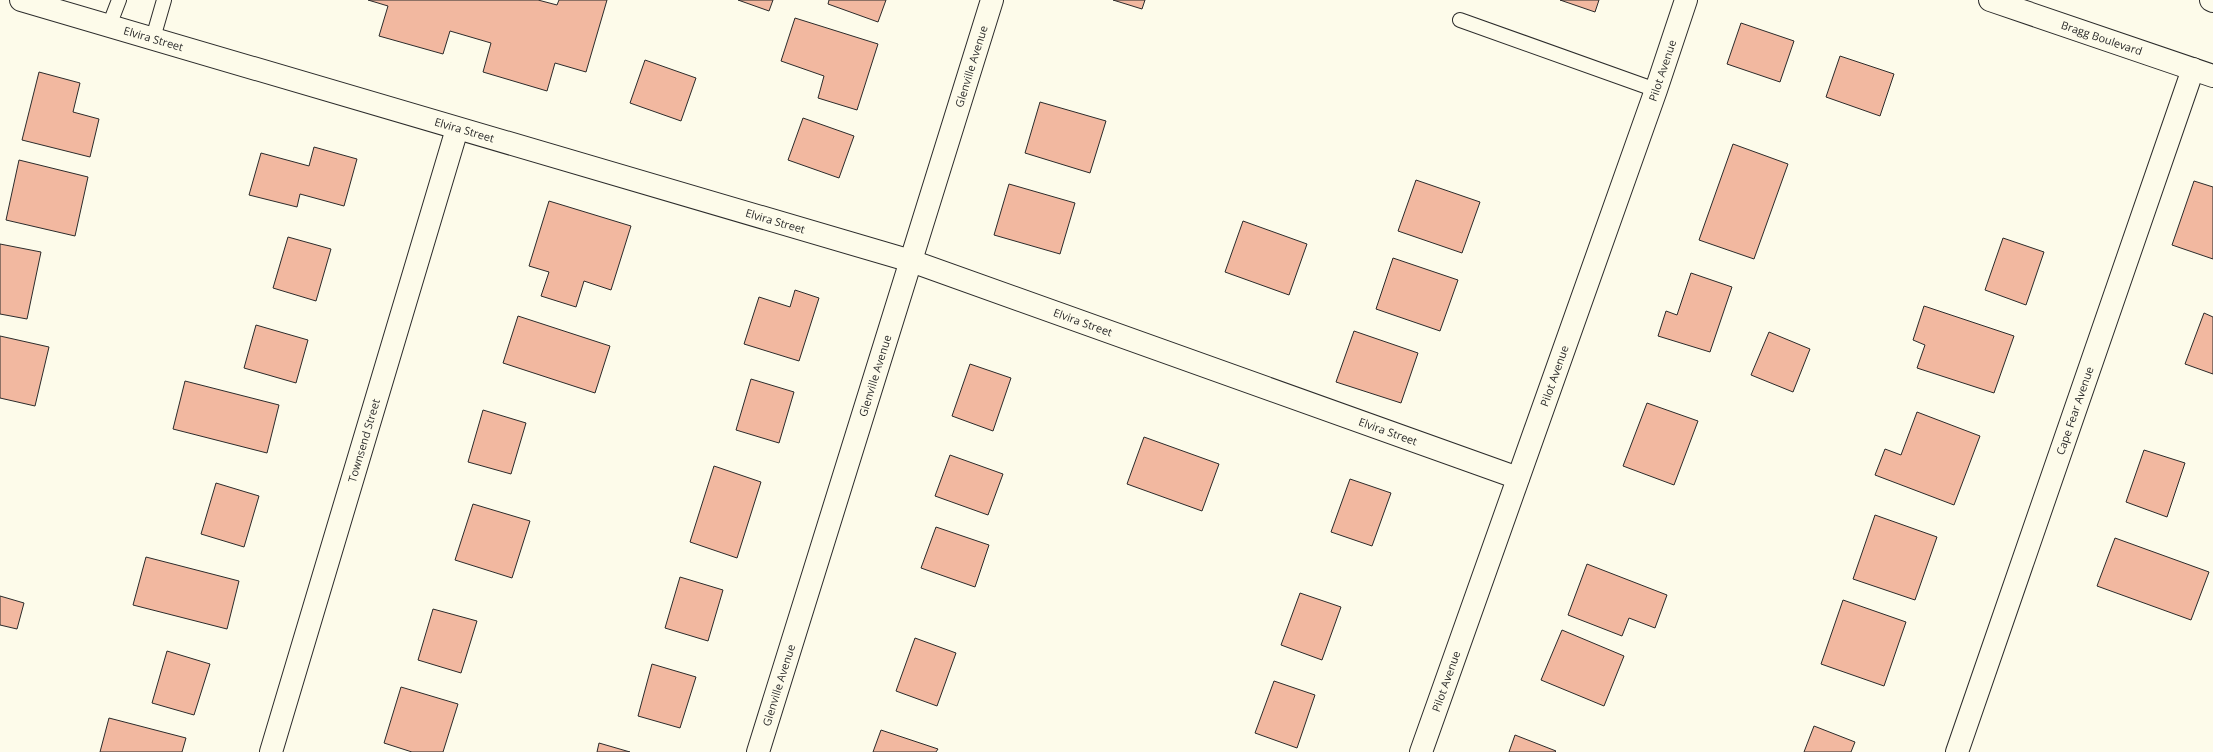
<svg xmlns="http://www.w3.org/2000/svg" width="2213" height="752" font-family="'Open Sans',sans-serif">
<style>
.building{fill:#f2b8a0;stroke:#2b2b2b}
.lines{fill:none;stroke-linecap:round;stroke-linejoin:round}
.service-casing{stroke:#2b2b2b;stroke-width:16}
.minor-casing{stroke:#2b2b2b;stroke-width:24}
.primary-casing{stroke:#2b2b2b;stroke-width:24}
.service{stroke:#fdfbea;stroke-width:14}
.minor{stroke:#fdfbea;stroke-width:22}
.primary{stroke:#fdfbea;stroke-width:22}
.labels{text-anchor:middle;stroke-width:3;stroke-linejoin:round;paint-order:stroke}
.street-label{font-size:11px;fill:#2b2b2b;stroke:#fdfbea}
</style>
<rect width="100%" height="100%" fill="#fdfbea"/>
<g class="building">
<polygon points="368,0 538,0 557,5 559,0 607,0 586,72 555,63 547,91 483,72 491,43 450,31 443,54 379,36 388,6"/>
<polygon points="738,0 773,0 769,11"/>
<polygon points="829,0 886,0 878,22 828,4"/>
<polygon points="1113,0 1145,0 1142,9"/>
<polygon points="1560,0 1599,0 1595,12"/>
<polygon points="795,18 878,44 857,110 818,98 824,76 781,61"/>
<polygon points="1741,23 1794,41 1780,82 1727,64"/>
<polygon points="1840,56 1894,74 1880,116 1826,97"/>
<polygon points="645,60 696,78 681,121 630,103"/>
<polygon points="39,72 80,83 73,112 99,119 90,157 22,140"/>
<polygon points="1040,102 1106,121 1090,173 1025,153"/>
<polygon points="803,118 854,136 839,178 788,160"/>
<polygon points="1733,144 1788,164 1754,259 1699,240"/>
<polygon points="314,147 357,159 344,206 300,194 297,207 249,195 261,153 309,166"/>
<polygon points="19,160 88,177 75,236 6,220"/>
<polygon points="1416,180 1480,202 1462,253 1398,231"/>
<polygon points="2194,181 2213,187 2213,259 2172,245"/>
<polygon points="1009,184 1075,203 1060,254 994,235"/>
<polygon points="549,201 631,226 611,290 584,281 576,307 541,296 549,272 529,266"/>
<polygon points="1243,221 1307,244 1289,295 1225,272"/>
<polygon points="288,237 331,249 316,301 273,288"/>
<polygon points="2003,238 2044,252 2026,305 1985,290"/>
<polygon points="0,244 41,252 27,319 0,314"/>
<polygon points="1393,258 1458,280 1440,331 1376,309"/>
<polygon points="1691,273 1732,287 1710,352 1658,336 1666,311 1677,315"/>
<polygon points="795,290 819,298 799,361 744,344 759,297 790,307"/>
<polygon points="1924,306 2014,336 1994,393 1917,368 1925,345 1913,340"/>
<polygon points="2204,313 2213,317 2213,374 2185,364"/>
<polygon points="518,316 610,346 595,393 503,363"/>
<polygon points="256,325 308,340 296,383 244,368"/>
<polygon points="1354,331 1418,353 1401,403 1336,382"/>
<polygon points="1769,332 1810,349 1793,392 1751,375"/>
<polygon points="0,336 49,347 35,406 0,398"/>
<polygon points="970,364 1011,378 993,431 952,416"/>
<polygon points="751,379 794,392 779,443 736,430"/>
<polygon points="185,381 279,405 267,453 173,429"/>
<polygon points="1647,403 1698,421 1674,485 1623,466"/>
<polygon points="483,410 526,423 511,474 468,462"/>
<polygon points="1917,412 1980,436 1954,505 1875,475 1885,449 1901,455"/>
<polygon points="1144,437 1219,464 1202,511 1127,484"/>
<polygon points="2144,450 2185,463 2167,517 2126,502"/>
<polygon points="950,455 1003,474 988,515 935,496"/>
<polygon points="714,466 761,482 737,558 690,542"/>
<polygon points="1350,479 1391,493 1372,546 1331,532"/>
<polygon points="216,483 259,496 244,547 201,534"/>
<polygon points="473,504 530,521 512,578 455,560"/>
<polygon points="1875,515 1937,537 1915,600 1853,579"/>
<polygon points="936,527 989,545 975,587 921,568"/>
<polygon points="2115,538 2209,572 2191,620 2097,586"/>
<polygon points="146,557 239,581 227,629 133,605"/>
<polygon points="1587,564 1667,595 1655,628 1629,618 1622,636 1568,615"/>
<polygon points="680,577 723,590 708,641 665,628"/>
<polygon points="1300,593 1341,607 1322,660 1281,645"/>
<polygon points="0,596 24,603 17,629 0,625"/>
<polygon points="1843,600 1906,622 1884,686 1821,664"/>
<polygon points="433,609 477,621 461,673 418,660"/>
<polygon points="1562,630 1624,656 1604,706 1541,680"/>
<polygon points="915,638 956,653 937,706 896,691"/>
<polygon points="167,651 210,664 194,715 152,703"/>
<polygon points="652,664 696,677 680,728 638,716"/>
<polygon points="1274,681 1315,695 1297,748 1255,733"/>
<polygon points="401,687 458,704 443,752 412,752 384,743"/>
<polygon points="109,718 186,738 182,752 100,752"/>
<polygon points="1814,726 1855,742 1851,752 1804,752"/>
<polygon points="881,730 938,749 936,752 873,752"/>
<polygon points="1515,735 1556,751 1555,752 1509,752"/>
<polygon points="599,743 630,752 597,752"/>
</g>
<g class="lines">
<g class="service-casing">
<g id="service">
<polyline points="1460,20 1656,90"/>
<polyline points="109,26 119,0"/>
<polyline points="153,38 164,0"/>
</g>
</g>
<g class="minor-casing">
<g id="minor">
<path id="s1" d="M21,0L911,261L1518,478"/>
<path id="s2" d="M271,752L457,129"/>
<path id="s3" d="M758,752L992,0"/>
<path id="s4" d="M1421,752L1656,90L1686,0"/>
<path id="s5" d="M1957,752L2193,69"/>
</g>
</g>
<g class="primary-casing">
<g id="primary">
<path id="s6" d="M1990,0L2213,76"/>
<polyline points="2211,0 2213,1"/>
</g>
</g>
<use href="#service" class="service"/>
<use href="#minor" class="minor"/>
<use href="#primary" class="primary"/>
</g>
<g class="labels">
<g class="street-label">
<text dy="4" stroke="none"><textPath href="#s6" startOffset="118">Bragg Boulevard</textPath></text>
<text dy="4" stroke="none"><textPath href="#s1" startOffset="138">Elvira Street</textPath></text>
<text dy="4" stroke="none"><textPath href="#s3" startOffset="718">Glenville Avenue</textPath></text>
<text dy="4" stroke="none"><textPath href="#s4" startOffset="723">Pilot Avenue</textPath></text>
<text dy="4" stroke="none"><textPath href="#s1" startOffset="462">Elvira Street</textPath></text>
<text dy="4" stroke="none"><textPath href="#s1" startOffset="786">Elvira Street</textPath></text>
<text dy="4" stroke="none"><textPath href="#s1" startOffset="1110">Elvira Street</textPath></text>
<text dy="4" stroke="none"><textPath href="#s3" startOffset="394">Glenville Avenue</textPath></text>
<text dy="4" stroke="none"><textPath href="#s4" startOffset="399">Pilot Avenue</textPath></text>
<text dy="4" stroke="none"><textPath href="#s5" startOffset="361">Cape Fear Avenue</textPath></text>
<text dy="4" stroke="none"><textPath href="#s1" startOffset="1434">Elvira Street</textPath></text>
<text dy="4" stroke="none"><textPath href="#s2" startOffset="325">Townsend Street</textPath></text>
<text dy="4" stroke="none"><textPath href="#s4" startOffset="75">Pilot Avenue</textPath></text>
<text dy="4" stroke="none"><textPath href="#s3" startOffset="70">Glenville Avenue</textPath></text>
</g>
</g>
</svg>
